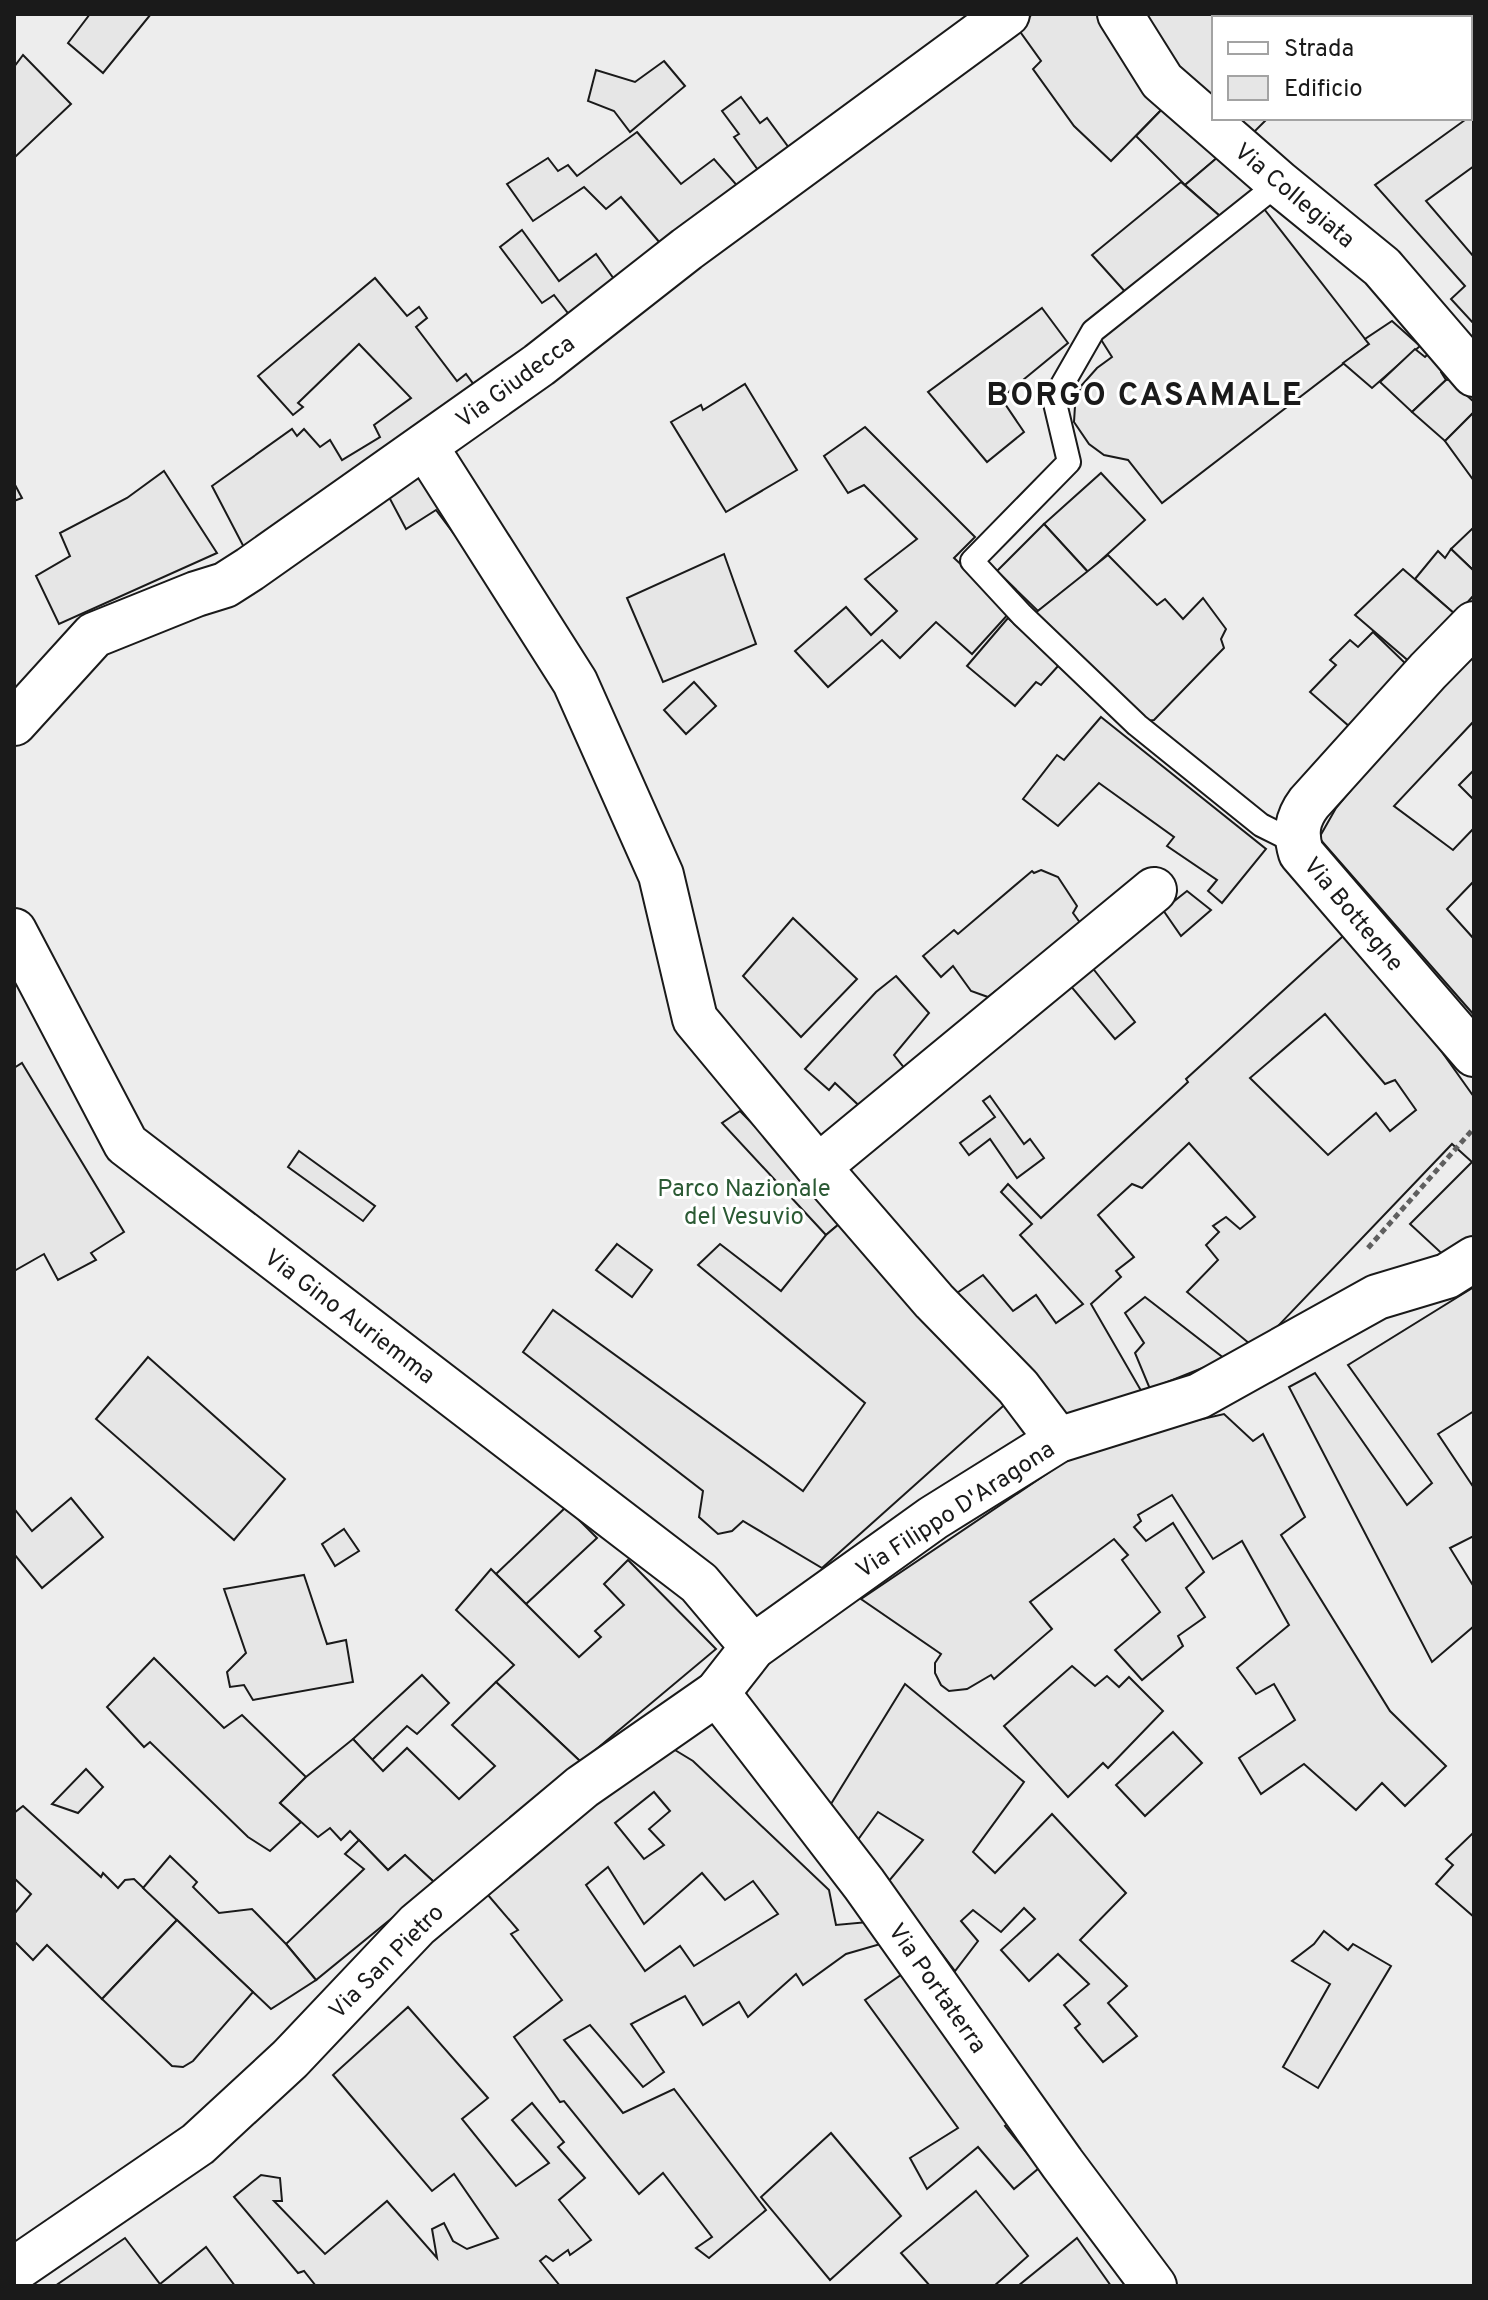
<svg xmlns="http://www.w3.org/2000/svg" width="1488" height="2300" font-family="Overpass,sans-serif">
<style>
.built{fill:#ededed;stroke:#6a6a6a;stroke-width:2;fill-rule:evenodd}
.building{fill:#e6e6e6;stroke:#1a1a1a;stroke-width:2;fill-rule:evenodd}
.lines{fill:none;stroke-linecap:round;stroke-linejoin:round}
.service-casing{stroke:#1a1a1a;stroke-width:26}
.minor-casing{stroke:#1a1a1a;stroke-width:48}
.path{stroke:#5f5f5f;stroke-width:5;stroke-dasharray:6 4;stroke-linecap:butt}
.service{stroke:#fff;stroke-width:22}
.minor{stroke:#fff;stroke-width:44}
.labels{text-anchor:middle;stroke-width:6;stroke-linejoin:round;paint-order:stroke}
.street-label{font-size:24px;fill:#1a1a1a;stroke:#fff}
.park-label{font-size:24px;fill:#2b5a34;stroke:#fff}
.district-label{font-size:32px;font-weight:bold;letter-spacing:2px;fill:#1a1a1a;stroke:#fff}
</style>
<rect width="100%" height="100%" fill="#fff"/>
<path class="built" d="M14,14H1474V2286H14ZM1214,18H1470V118H1214Z"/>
<g class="building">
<polygon points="90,14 151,14 103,73 68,43"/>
<polygon points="1033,14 1100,14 1170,101 1111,161 1074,126 1033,69 1041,61 1016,26"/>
<polygon points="1134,14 1246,14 1248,18 1214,18 1214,118 1268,118 1242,144 1163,74"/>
<polygon points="1474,35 1474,166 1426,201 1474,257 1474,324 1451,299 1465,286 1375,185 1465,120 1463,118 1470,118 1470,38"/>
<polygon points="23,55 71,104 14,158 14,67"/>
<polygon points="664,61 685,86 630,132 614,111 588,101 596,70 635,82"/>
<polygon points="741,97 760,123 767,118 792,152 761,174 734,137 739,134 722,111"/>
<polygon points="1170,101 1225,151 1185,185 1136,136"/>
<polygon points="637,132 681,184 714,159 741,190 666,250 621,197 606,209 584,187 533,221 507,184 548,158 558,171 568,165 577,176"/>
<polygon points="1225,151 1260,184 1221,217 1185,185"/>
<polygon points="1181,182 1221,217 1128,295 1092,255"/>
<polygon points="1261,205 1369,344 1162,503 1128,460 1104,455 1089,444 1074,422 1075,406 1081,386 1097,368 1112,357 1100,338"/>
<polygon points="522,230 559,281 596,254 619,286 574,321 554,295 542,303 500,247"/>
<polygon points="375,278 407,316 419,307 427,318 416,327 457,381 466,374 477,389 248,555 212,486 292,429 297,436 304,429 320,447 330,440 342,460 380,437 374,425 411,398 359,344 298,403 303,407 293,415 258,376"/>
<polygon points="1042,308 1068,343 1001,398 1024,432 987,462 928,392"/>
<polygon points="1392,321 1420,346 1372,388 1343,363 1369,344 1365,339"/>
<polygon points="1415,349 1425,357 1428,354 1442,366 1441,372 1446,380 1412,412 1380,382"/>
<polygon points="1456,379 1465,386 1463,392 1474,402 1474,412 1445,441 1412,412 1446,380"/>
<polygon points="745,384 797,470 726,512 671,422 701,405 703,410"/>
<polygon points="1474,412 1474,481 1445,441"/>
<polygon points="865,427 975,537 954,558 1011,611 972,654 936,622 900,658 882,640 828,687 795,651 846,607 871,635 897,611 865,579 917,539 864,485 848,493 824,456"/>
<polygon points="429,468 464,528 454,534 436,510 406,529 389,497"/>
<polygon points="164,471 217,553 59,624 36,576 70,556 60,533 127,498"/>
<polygon points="1101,473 1145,520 1088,572 1044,524"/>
<polygon points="14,483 22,498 14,501"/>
<polygon points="1044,524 1088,572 1038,611 997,571"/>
<polygon points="1474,527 1474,571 1451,549"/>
<polygon points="1451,549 1474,571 1474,595 1456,615 1415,579 1438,551 1445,558"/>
<polygon points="724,554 756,644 663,682 627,598"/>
<polygon points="1108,555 1157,605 1165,599 1183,619 1203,598 1226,629 1221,639 1224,648 1154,720 1146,721 1034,614"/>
<polygon points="1403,569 1456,615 1411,663 1355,615"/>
<polygon points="1008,618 1059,665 1041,685 1036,682 1015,706 967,666"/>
<polygon points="1373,632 1407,665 1350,727 1310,692 1336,665 1330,660 1350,640 1358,647"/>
<polygon points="1474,650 1474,721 1394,806 1453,850 1474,828 1474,881 1447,909 1474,939 1474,1015 1319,838 1336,808 1428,698"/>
<polygon points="694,682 716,706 686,734 664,710"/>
<polygon points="1101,717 1266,849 1222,903 1208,891 1217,880 1167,846 1174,837 1099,783 1058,826 1023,799 1057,755 1064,760"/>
<polygon points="1474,770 1474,800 1459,785"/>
<polygon points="1041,870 1058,877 1077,906 1073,913 1081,924 988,997 971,991 953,966 941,977 923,956 954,930 958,934 1032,871 1034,873"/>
<polygon points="1187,891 1211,910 1181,936 1163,910"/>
<polygon points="793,918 857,979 801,1037 743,976"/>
<path d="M1353,927L1474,1097V1241L1451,1262L1410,1224L1472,1162L1452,1144L1256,1349L1187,1292L1218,1260L1206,1245L1219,1232L1213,1226L1226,1217L1240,1229L1255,1217L1189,1143L1142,1188L1132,1184L1098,1215L1134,1257L1116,1271L1121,1277L1091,1304L1143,1394L1124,1437L1224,1414L1253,1441L1263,1434L1305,1517L1281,1535L1390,1711L1446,1766L1405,1806L1382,1783L1356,1810L1304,1764L1261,1794L1239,1758L1295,1720L1274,1684L1256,1694L1237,1668L1289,1625L1242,1541L1213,1559L1172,1495L1138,1515L1141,1521L1134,1527L1146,1541L1173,1523L1204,1572L1186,1588L1205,1617L1178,1636L1183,1646L1142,1680L1115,1650L1160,1612L1122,1560L1128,1555L1114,1539L1030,1602L1052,1629L994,1679L991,1675L967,1689L949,1691L941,1685L935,1673V1663L941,1654L861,1599L1076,1454L1035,1391L957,1293L983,1275L1013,1311L1036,1295L1056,1323L1083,1304L1020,1235L1032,1224L1001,1192L1008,1184L1041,1218L1188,1082L1186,1079ZM1325,1014L1385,1084L1395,1080L1416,1110L1390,1131L1376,1113L1328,1155L1250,1078Z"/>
<polygon points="1091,966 1135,1022 1115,1039 1069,984"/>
<polygon points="896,976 929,1013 894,1055 909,1074 868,1114 835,1083 829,1090 805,1069 876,992"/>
<polygon points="22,1063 124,1232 91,1253 96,1260 58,1280 44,1254 14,1271 14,1068"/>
<polygon points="990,1096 1024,1144 1030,1139 1044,1158 1017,1178 990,1139 969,1155 960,1143 995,1117 983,1101"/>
<polygon points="740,1111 845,1219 826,1235 722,1123"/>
<polygon points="299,1151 375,1206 363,1221 288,1167"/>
<polygon points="845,1219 1011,1399 822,1568 743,1521 732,1531 718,1534 699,1517 703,1491 523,1352 553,1310 803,1491 865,1403 698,1265 720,1244 781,1291 826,1235"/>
<polygon points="617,1244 652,1270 632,1297 596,1270"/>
<polygon points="1474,1287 1474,1411 1438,1434 1474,1488 1474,1536 1450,1548 1474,1587 1474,1626 1432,1662 1289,1387 1315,1373 1407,1505 1432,1483 1348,1365"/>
<polygon points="1145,1297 1225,1359 1150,1389 1135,1353 1144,1343 1125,1313"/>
<polygon points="148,1357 285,1479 234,1540 96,1419"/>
<polygon points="71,1498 103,1537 42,1588 14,1554 14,1513 16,1511 32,1531"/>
<polygon points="566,1507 597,1538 526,1604 496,1574"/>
<polygon points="344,1529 359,1551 335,1566 322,1544"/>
<polygon points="628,1560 716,1649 581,1762 496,1682 514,1665 456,1610 491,1569 579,1657 601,1637 595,1631 624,1605 604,1584"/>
<polygon points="304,1575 327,1644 346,1640 353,1682 253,1700 244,1685 230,1687 227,1672 246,1653 224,1589"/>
<polygon points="154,1658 224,1728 242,1715 306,1777 280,1803 301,1822 270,1851 248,1837 150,1742 144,1747 107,1707"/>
<polygon points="1072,1666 1095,1686 1107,1676 1119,1687 1129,1677 1163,1711 1108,1768 1103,1763 1068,1797 1004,1726"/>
<polygon points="422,1675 449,1703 417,1734 407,1726 372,1760 353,1739"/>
<polygon points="496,1682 581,1762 435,1883 405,1855 388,1870 350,1831 341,1840 330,1828 318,1837 280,1803 306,1777 353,1739 383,1771 407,1748 459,1799 495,1766 452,1725"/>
<polygon points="905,1684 1024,1782 973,1852 995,1873 1052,1814 1126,1893 1080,1940 1127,1986 1108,2003 1137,2036 1103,2062 1075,2028 1080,2024 1064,2005 1089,1984 1058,1954 1029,1981 1001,1950 1035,1919 1024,1908 1001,1932 973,1910 961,1921 978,1941 955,1971 888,1882 923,1840 878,1812 857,1841 831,1804"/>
<polygon points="1173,1732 1202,1763 1145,1816 1116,1785"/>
<path d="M670,1747L693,1761L829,1890L836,1925L879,1921L891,1941L846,1954L803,1985L796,1974L748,2017L739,2002L703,2025L685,1996L631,2024L664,2072L643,2087L590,2025L564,2040L623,2113L674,2089L766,2210L709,2258L696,2248L712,2237L663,2173L639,2194L564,2101L560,2102L514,2037L562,2000L511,1934L518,1930L488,1895L570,1821ZM654,1792L670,1811L649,1829L664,1845L644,1859L615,1823ZM608,1867L644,1924L702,1873L725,1900L753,1881L778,1914L694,1966L680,1946L645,1971L586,1885Z"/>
<polygon points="86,1769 103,1787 78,1813 52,1804"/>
<polygon points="23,1806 101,1877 103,1873 118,1888 125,1880 134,1879 177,1920 102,1999 47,1945 33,1960 14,1941 14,1914 31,1894 14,1878 14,1813"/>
<polygon points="1474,1832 1474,1917 1436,1884 1453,1865 1446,1859"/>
<polygon points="359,1840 388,1870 405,1855 435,1883 316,1980 286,1944 364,1869 345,1854"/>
<polygon points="170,1856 197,1882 193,1887 219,1913 252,1909 286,1944 316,1980 271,2009 143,1888"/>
<polygon points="177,1920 253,1992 193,2061 183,2067 172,2066 102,1999"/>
<polygon points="1324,1931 1348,1950 1353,1944 1391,1966 1318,2088 1283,2067 1330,1984 1292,1961 1314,1944"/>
<polygon points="911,1968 1010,2122 1005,2126 1039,2168 1014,2189 978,2147 927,2189 910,2158 958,2128 865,2000"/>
<polygon points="408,2007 488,2098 462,2119 516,2186 549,2163 512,2120 532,2103 564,2142 558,2147 585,2178 559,2200 591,2240 570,2255 568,2250 553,2261 546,2256 540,2261 560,2286 316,2286 304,2271 298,2273 234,2197 261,2175 280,2178 282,2201 274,2201 325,2254 387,2201 437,2258 432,2229 444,2223 453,2241 467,2249 498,2238 454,2174 432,2191 333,2075"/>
<polygon points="831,2133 901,2216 830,2280 761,2197"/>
<polygon points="976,2191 1028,2256 994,2286 930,2286 901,2253"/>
<polygon points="125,2238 160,2284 206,2247 235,2286 55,2286"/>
<polygon points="1077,2238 1111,2286 1018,2286"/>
</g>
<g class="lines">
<g class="service-casing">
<polyline id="service" points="1279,183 1093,331 1054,399 1069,462 972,561 1022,615 1137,725 1261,825 1299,844"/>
</g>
<g class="minor-casing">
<g id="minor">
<polyline points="1120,14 1162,81 1279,183 1382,267 1474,374"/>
<polyline points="425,446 575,682 661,875 695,1019 818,1167 934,1301 1018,1387 1058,1440"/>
<path d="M1474,624L1428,671L1309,803C1297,819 1295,833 1301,853L1474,1054"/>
<polyline points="14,723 94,635 196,594 225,585 250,569 539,365 687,249 1007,14"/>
<polyline points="14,931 126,1144 699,1583 753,1647"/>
<polyline points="818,1167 1154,890"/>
<polyline points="717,1693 864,1884 1062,2163 1154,2286"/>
<polyline points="14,2270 198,2144 290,2059 417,1925 582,1787 717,1693 753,1647 933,1518 1058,1440 1199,1396 1377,1297 1447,1276 1474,1259"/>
</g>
</g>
<polyline class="path" points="1368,1248 1474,1128"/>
<use href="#service" class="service"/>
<use href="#minor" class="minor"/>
</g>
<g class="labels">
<g class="street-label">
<text transform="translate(1295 195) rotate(40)" y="8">Via Collegiata</text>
<text transform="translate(515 381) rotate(-36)" y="8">Via Giudecca</text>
<text transform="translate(1354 914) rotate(50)" y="8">Via Botteghe</text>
<text transform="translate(350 1316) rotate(37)" y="8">Via Gino Auriemma</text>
<text transform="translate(955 1509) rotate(-33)" y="8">Via Filippo D'Aragona</text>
<text transform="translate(386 1961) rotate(-45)" y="8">Via San Pietro</text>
<text transform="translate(938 1988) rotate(55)" y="8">Via Portaterra</text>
</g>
<g class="park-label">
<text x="744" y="1196">Parco Nazionale<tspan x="744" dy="28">del Vesuvio</tspan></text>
</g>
<g class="district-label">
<text x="1145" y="405">BORGO CASAMALE</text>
</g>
</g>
<rect width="1488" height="2300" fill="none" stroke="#1a1a1a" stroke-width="32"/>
<rect x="1212" y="16" width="260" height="104" fill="#ffffff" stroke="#a3a3a3" stroke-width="2"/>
<rect x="1228" y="42" width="40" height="12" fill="#ffffff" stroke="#a3a3a3" stroke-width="2"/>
<text x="1284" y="56" font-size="24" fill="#1a1a1a">Strada</text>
<rect x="1228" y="76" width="40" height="24" fill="#e6e6e6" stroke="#a3a3a3" stroke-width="2"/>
<text x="1284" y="96" font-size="24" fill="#1a1a1a">Edificio</text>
</svg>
